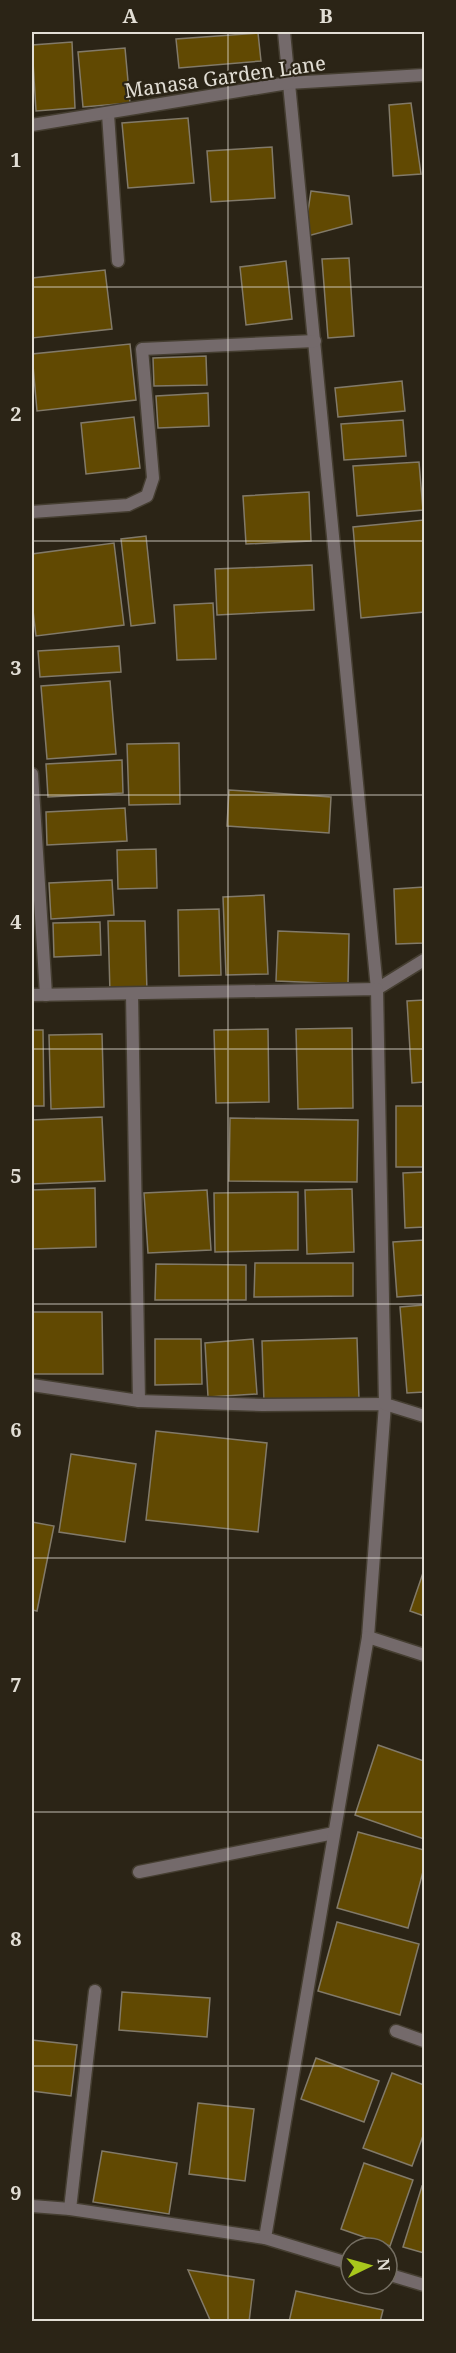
<svg xmlns="http://www.w3.org/2000/svg" width="456" height="2353" font-family="'Noto Serif',serif">
<style>
.building{fill:#614902;stroke:#827a69;stroke-width:1.5}
.lines{fill:none;stroke-linecap:round;stroke-linejoin:round}
.service-casing{stroke:#453e31;stroke-width:15}
.minor-casing{stroke:#453e31;stroke-width:15}
.service{stroke:#746a6b;stroke-width:12}
.minor{stroke:#746a6b;stroke-width:12}
.grid{fill:none;stroke:#e2ded5;stroke-width:1.5;stroke-opacity:0.55}
.labels{text-anchor:middle;stroke-width:4.5;stroke-linejoin:round;paint-order:stroke}
.street-label{font-size:20px;fill:#e2ded5;stroke:#2b2416}
.neatline{fill:none;stroke:#e2ded5;stroke-width:2}
.grid-label{font-size:20px;text-anchor:middle;font-weight:bold;fill:#e2ded5}
</style>
<rect width="100%" height="100%" fill="#2b2416"/>
<g class="building">
<polygon points="258,33 261,61 179,68 176,39"/>
<polygon points="72,42 75,108 36,111 32,45"/>
<polygon points="125,48 130,103 83,107 78,52"/>
<polygon points="411,103 421,174 393,176 389,105"/>
<polygon points="188,118 194,183 128,188 122,123"/>
<polygon points="272,147 275,198 211,202 207,151"/>
<polygon points="311,191 349,196 352,224 304,237"/>
<polygon points="349,258 354,336 328,338 322,259"/>
<polygon points="286,261 292,319 246,325 240,267"/>
<polygon points="105,270 112,329 32,338 32,278"/>
<polygon points="130,344 136,400 37,411 32,354"/>
<polygon points="206,356 207,385 154,386 153,358"/>
<polygon points="402,381 405,411 338,417 335,388"/>
<polygon points="208,393 209,426 158,428 156,396"/>
<polygon points="134,417 140,468 86,474 81,423"/>
<polygon points="403,420 406,456 344,460 341,424"/>
<polygon points="419,462 423,510 357,516 353,466"/>
<polygon points="309,492 311,541 246,544 243,496"/>
<polygon points="424,520 424,612 361,618 353,527"/>
<polygon points="146,536 155,623 131,626 121,539"/>
<polygon points="114,543 124,625 36,636 32,602 32,554"/>
<polygon points="312,565 314,610 217,615 215,569"/>
<polygon points="213,603 216,659 177,660 174,605"/>
<polygon points="119,646 121,672 40,677 38,651"/>
<polygon points="110,681 116,754 47,759 41,686"/>
<polygon points="179,743 180,804 129,805 127,744"/>
<polygon points="122,760 123,793 48,797 46,764"/>
<polygon points="229,790 331,797 329,833 227,826"/>
<polygon points="125,808 127,841 47,845 46,812"/>
<polygon points="156,849 157,888 118,889 117,850"/>
<polygon points="112,880 114,915 51,919 49,883"/>
<polygon points="424,887 424,943 396,944 394,889"/>
<polygon points="264,895 268,974 226,975 223,897"/>
<polygon points="219,909 221,975 179,976 178,910"/>
<polygon points="108,921 145,921 147,992 110,993"/>
<polygon points="100,922 101,955 54,957 53,923"/>
<polygon points="278,931 349,934 348,984 276,981"/>
<polygon points="424,1000 424,1082 412,1083 407,1001"/>
<polygon points="352,1028 353,1108 298,1109 296,1029"/>
<polygon points="268,1029 269,1102 216,1103 214,1030"/>
<polygon points="32,1030 43,1030 44,1106 32,1106"/>
<polygon points="102,1034 104,1107 51,1109 49,1035"/>
<rect x="396" y="1106" width="28" height="61"/>
<polygon points="102,1117 105,1181 32,1184 32,1120"/>
<polygon points="230,1118 358,1120 357,1182 229,1181"/>
<polygon points="424,1172 424,1227 405,1228 403,1173"/>
<polygon points="95,1188 96,1247 32,1249 32,1190"/>
<polygon points="352,1189 354,1252 307,1254 305,1190"/>
<polygon points="207,1190 211,1250 148,1253 144,1193"/>
<polygon points="298,1192 298,1250 215,1252 214,1193"/>
<polygon points="424,1240 424,1295 397,1297 393,1242"/>
<polygon points="255,1263 353,1263 353,1296 254,1297"/>
<polygon points="156,1264 246,1265 246,1300 155,1300"/>
<polygon points="424,1305 424,1392 407,1393 400,1307"/>
<polygon points="32,1312 102,1312 103,1374 32,1374"/>
<polygon points="357,1338 359,1400 264,1403 262,1341"/>
<polygon points="155,1339 201,1339 202,1384 155,1385"/>
<polygon points="253,1339 257,1394 208,1397 205,1343"/>
<polygon points="156,1431 267,1443 258,1532 146,1520"/>
<polygon points="71,1454 136,1464 125,1542 59,1532"/>
<polygon points="32,1522 54,1526 37,1611 32,1610"/>
<polygon points="424,1570 424,1616 410,1611"/>
<polygon points="378,1745 424,1761 424,1839 355,1815"/>
<polygon points="358,1832 424,1850 424,1868 408,1928 337,1908"/>
<polygon points="337,1922 419,1944 400,2015 318,1991"/>
<polygon points="122,1992 210,1998 207,2037 119,2030"/>
<polygon points="32,2040 77,2045 71,2096 32,2091"/>
<polygon points="316,2058 379,2081 364,2122 301,2099"/>
<polygon points="392,2073 424,2085 424,2133 412,2166 363,2148"/>
<polygon points="198,2103 254,2109 245,2181 189,2174"/>
<polygon points="102,2151 177,2163 169,2214 93,2202"/>
<polygon points="364,2163 413,2180 390,2246 341,2229"/>
<polygon points="422,2186 424,2187 424,2253 403,2247"/>
<polygon points="188,2270 254,2280 249,2322 211,2322"/>
<polygon points="296,2291 383,2310 380,2322 289,2322"/>
</g>
<g class="lines">
<g class="service-casing">
<polyline id="service" points="139,1872 334,1833"/>
</g>
<g class="minor-casing">
<g id="minor">
<polyline points="284,32 377,989 424,960"/>
<polyline points="108,114 118,261"/>
<polyline points="32,125 288,83 424,75"/>
<polyline points="32,512 128,505 147,496 153,478 142,349 315,341"/>
<polyline points="32,774 46,995"/>
<polyline points="132,994 139,1401 262,1405 385,1404 368,1637 424,1655"/>
<polyline points="32,995 377,989 385,1404 424,1416"/>
<polyline points="32,1385 139,1401"/>
<polyline points="396,2031 424,2041"/>
<polyline points="32,2206 70,2209 265,2238"/>
<polyline points="70,2209 95,1991"/>
<polyline points="351,2264 265,2238 368,1637"/>
<polyline points="387,2274 424,2285"/>
</g>
</g>
<use href="#service" class="service"/>
<use href="#minor" class="minor"/>
</g>
<path class="grid" d="M228,32V2322M32,287H424M32,541H424M32,795H424M32,1049H424M32,1304H424M32,1558H424M32,1812H424M32,2066H424"/>
<g class="labels">
<g class="street-label">
<text transform="translate(225 77) rotate(-8)" y="7">Manasa Garden Lane</text>
</g>
</g>
<rect width="456" height="2353" fill="none" stroke="#2b2416" stroke-width="66"/>
<g transform="translate(369 2266) rotate(85)"><circle r="28" fill="#2b2416" stroke="#746e62" stroke-width="1.5"/>
<path d="M0-4.5L10 22L0 15L-10 22Z" fill="#a8c71c"/>
<text y="-9" font-size="16" font-weight="bold" text-anchor="middle" fill="#e2ded5">N</text>
</g>
<rect x="33" y="33" width="390" height="2287" class="neatline"/>
<g class="grid-label">
<text x="130" y="23">A</text>
<text x="326" y="23">B</text>
<text x="16" y="167">1</text>
<text x="16" y="421">2</text>
<text x="16" y="675">3</text>
<text x="16" y="929">4</text>
<text x="16" y="1183">5</text>
<text x="16" y="1437">6</text>
<text x="16" y="1692">7</text>
<text x="16" y="1946">8</text>
<text x="16" y="2200">9</text>
</g>
</svg>
